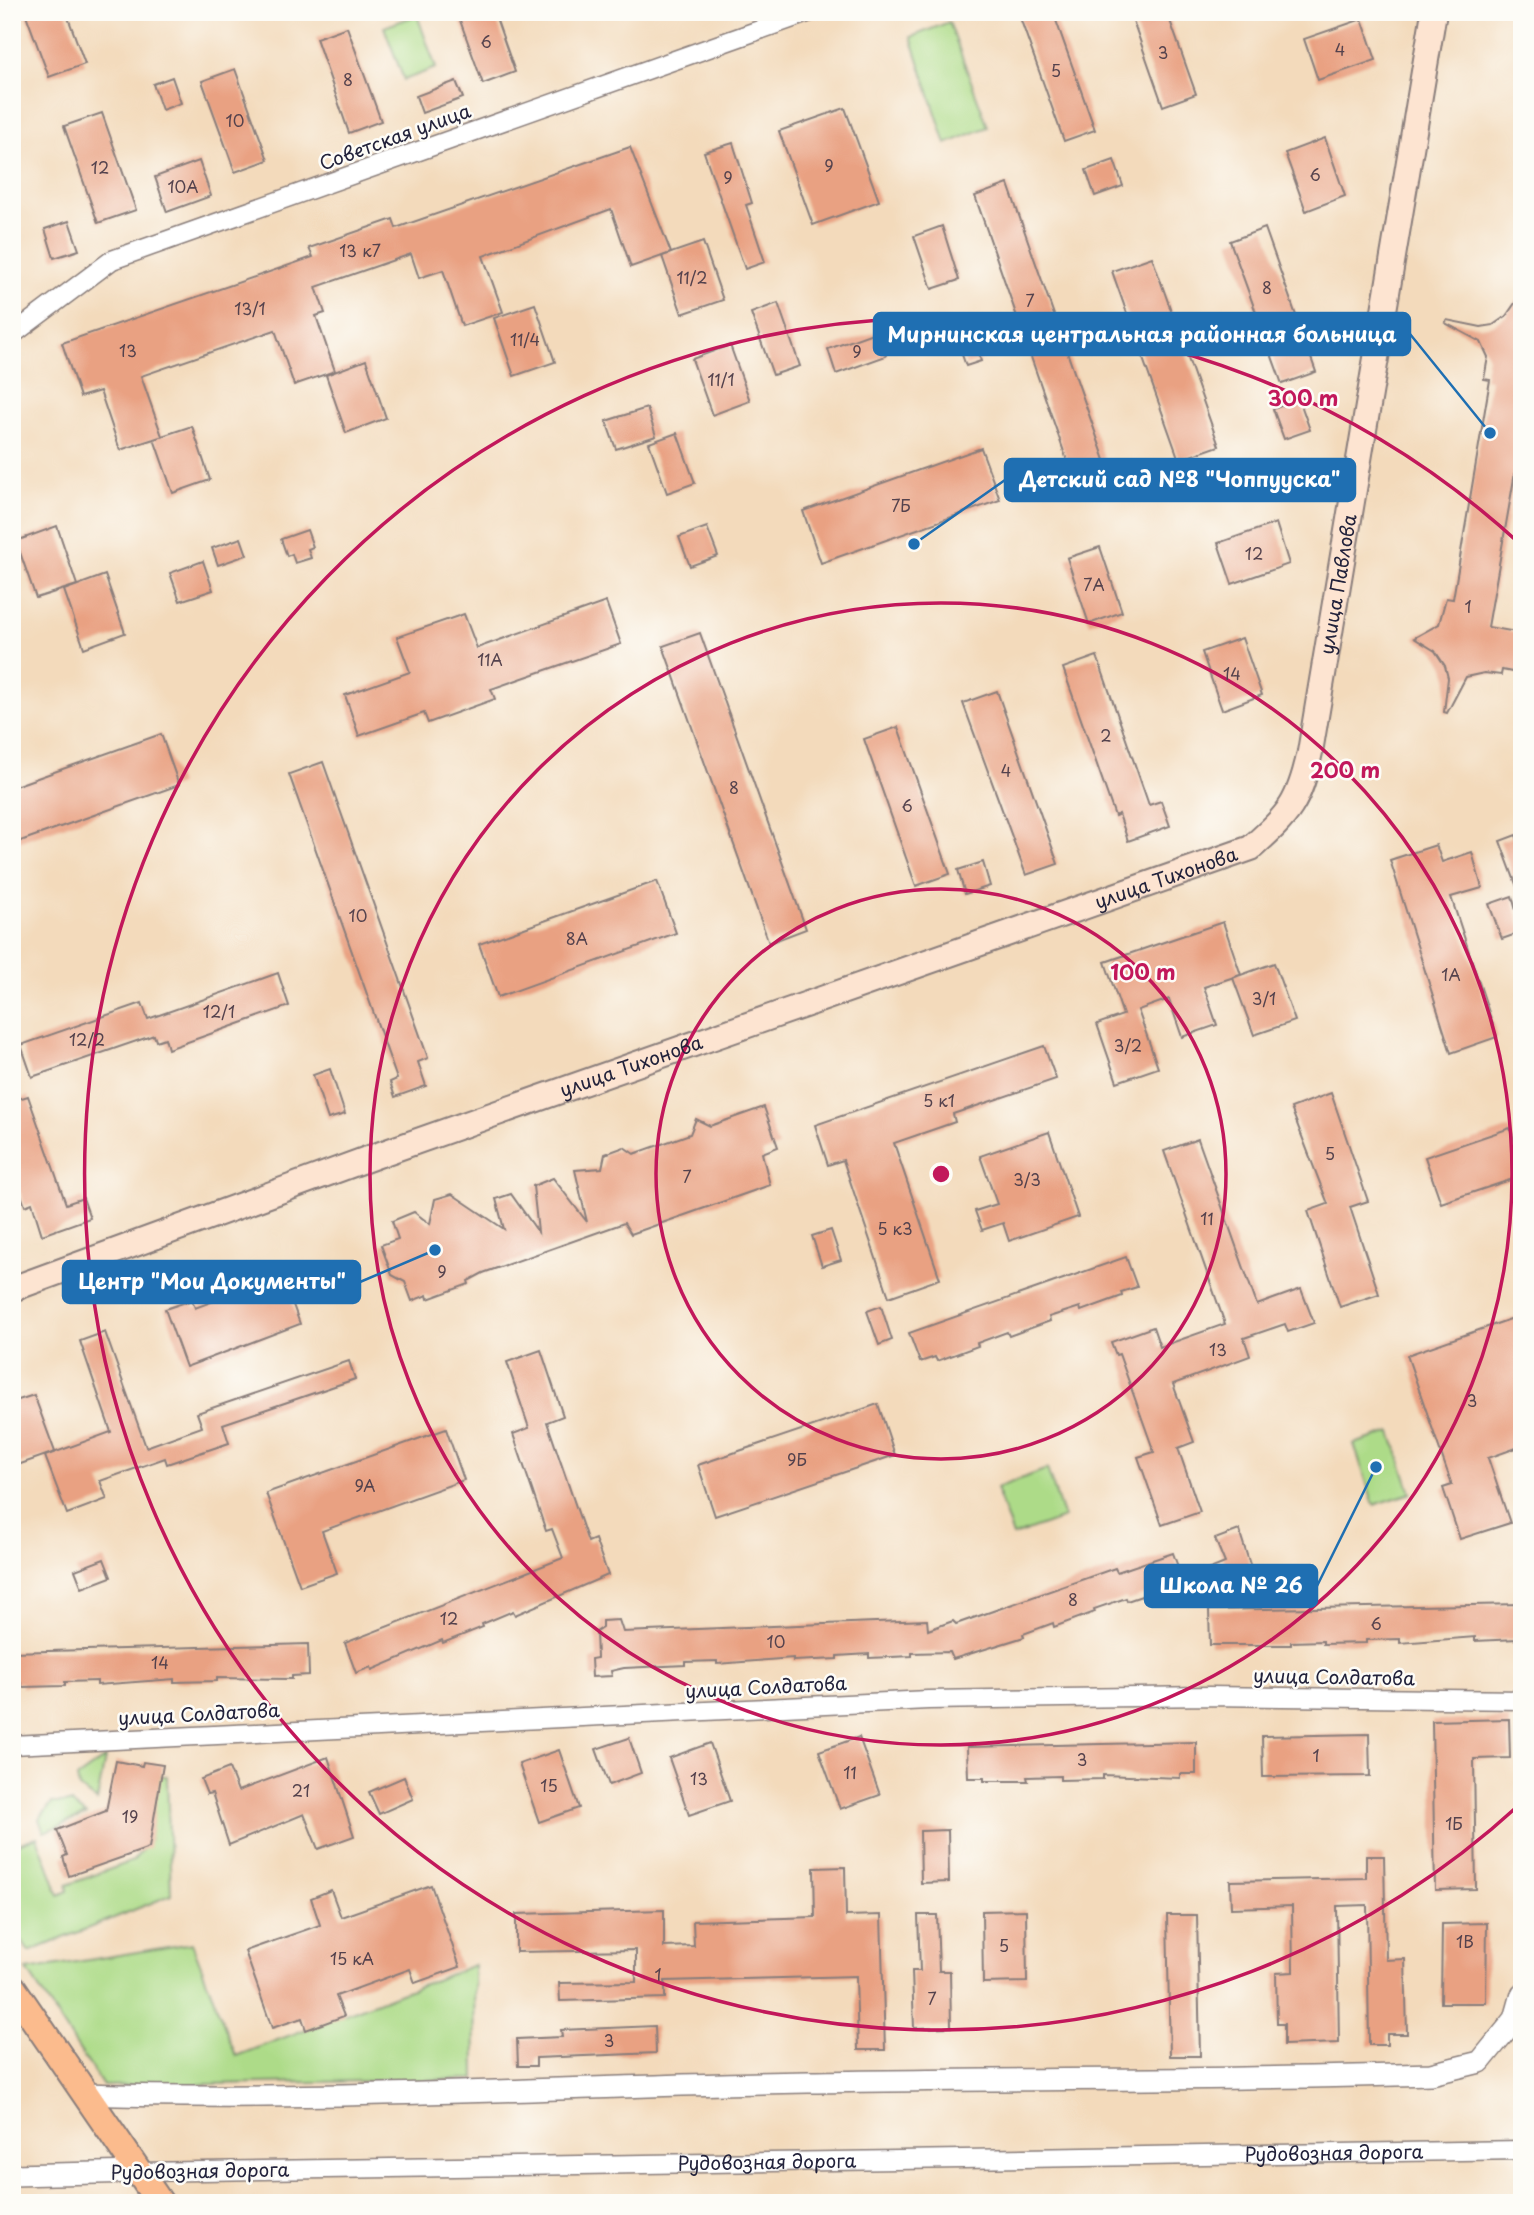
<svg xmlns="http://www.w3.org/2000/svg" width="1534" height="2215" font-family="'Playpen Sans',sans-serif">
<style>
.green{fill:#addb88;stroke:#687e62;stroke-width:2}
.building{fill:#e9a182}
.lines{fill:none;stroke-linecap:round;stroke-linejoin:round}
.minor-casing{stroke:#8a7e7b;stroke-width:21}
.tertiary-casing{stroke:#8a7e7b;stroke-width:24}
.secondary-casing{stroke:#8a7e7b;stroke-width:28}
.primary-casing{stroke:#8a7e7b;stroke-width:30}
.minor{stroke:#fff;stroke-width:18}
.tertiary{stroke:#fff;stroke-width:21}
.secondary{stroke:#fde4d1;stroke-width:24}
.primary{stroke:#fbbb8d;stroke-width:26}
.ring{fill:none;stroke:#c2185b;stroke-width:3.5}
.labels{text-anchor:middle;stroke-width:5;stroke-linejoin:round;paint-order:stroke}
.number-label{font-size:16px;fill:#54424d}
.street-label{font-size:19px;fill:#22223b;stroke:#fdfcf7}
.centre{fill:#c2185b;stroke:#fdfcf7;stroke-width:3.5}
.ring-label{font-size:21px;text-anchor:middle;font-weight:bold;fill:#c2185b;stroke:#fdfcf7;stroke-width:5;stroke-linejoin:round;paint-order:stroke}
.leader{fill:none;stroke:#1f6fb2;stroke-width:2.5}
.callout-dot{fill:#1f6fb2;stroke:#fdfcf7;stroke-width:2.5}
.callout{fill:#1f6fb2;stroke:#1f6fb2;stroke-width:2.5}
.callout-label{font-size:21px;text-anchor:middle;font-weight:bold;fill:#fff}
</style>
<rect width="100%" height="100%" fill="#fdfcf7"/>
<filter id="ink" filterUnits="userSpaceOnUse"><feTurbulence type="fractalNoise" baseFrequency=".0143" numOctaves="2"/><feDisplacementMap in="SourceGraphic" scale="14" xChannelSelector="R" yChannelSelector="G"/><feConvolveMatrix kernelMatrix="1 2 1 2 8 2 1 2 1" color-interpolation-filters="sRGB"/></filter>
<filter id="wash" filterUnits="userSpaceOnUse"><feTurbulence type="fractalNoise" baseFrequency=".00686" numOctaves="4" result="noise"/><feDisplacementMap in="SourceGraphic" scale="28" xChannelSelector="R" yChannelSelector="G"/><feGaussianBlur stdDeviation="1.57" result="paint"/><feColorMatrix in="noise" values="0 0 0 0 0 0 0 0 0 0 0 0 0 0 0 0 0 1.4 0 .05"/><feComposite in="paint" operator="in"/></filter>
<g filter="url(#wash)">
<rect width="100%" height="100%" fill="#f3dabb"/>
<g class="green">
<polygon points="417,15 436,68 404,80 384,27"/>
<polygon points="949,22 988,127 946,144 911,37"/>
<polygon points="1391,1432 1411,1493 1374,1505 1354,1444"/>
<polygon points="1047,1469 1064,1518 1013,1536 996,1488"/>
<polygon points="105,1758 97,1801 79,1788 77,1778"/>
<polygon points="159,1776 167,1776 171,1895 29,1952 12,1925 12,1846 37,1837 59,1895 68,1891 67,1885 133,1861 149,1842"/>
<polygon points="52,1803 71,1803 86,1815 44,1832 39,1819"/>
<polygon points="192,1943 236,2056 474,1965 475,2079 103,2086 27,1970"/>
</g>
<g id="blocks">
<g class="building">
<polygon points="25,12 66,12 85,64 49,77"/>
<polygon points="457,12 494,12 515,72 483,84"/>
<polygon points="1018,12 1053,12 1095,130 1064,141"/>
<polygon points="1130,12 1167,12 1196,94 1163,106"/>
<polygon points="1362,19 1376,60 1318,80 1304,39"/>
<polygon points="347,27 381,121 349,133 316,38"/>
<polygon points="235,69 268,160 235,172 202,81"/>
<polygon points="172,77 181,103 162,110 153,84"/>
<polygon points="456,81 463,98 422,113 416,96"/>
<polygon points="845,108 879,201 813,225 779,131"/>
<polygon points="102,113 136,210 98,223 64,126"/>
<polygon points="1325,138 1345,196 1306,211 1285,153"/>
<polygon points="733,143 752,203 746,205 765,262 745,269 704,152"/>
<polygon points="630,147 671,253 631,267 611,209 483,256 503,312 462,326 443,270 419,278 411,254 316,287 325,313 316,316 335,371 294,385 275,330 141,376 162,436 192,426 210,480 173,493 154,439 160,437 120,450 100,391 80,397 62,343 313,257 309,248 393,219 396,228"/>
<polygon points="1114,160 1123,186 1095,196 1086,170"/>
<polygon points="199,161 211,196 167,212 155,177"/>
<polygon points="1008,184 1113,483 1079,495 975,196"/>
<polygon points="69,221 79,250 54,258 45,229"/>
<polygon points="942,226 959,280 932,289 914,236"/>
<polygon points="1265,228 1316,372 1282,384 1230,241"/>
<polygon points="703,242 723,300 682,314 662,256"/>
<polygon points="1152,257 1219,446 1179,460 1112,271"/>
<polygon points="1522,293 1522,433 1488,627 1522,633 1522,674 1502,670 1501,675 1484,673 1466,677 1447,713 1444,712 1448,678 1445,666 1435,651 1414,638 1439,624 1446,598 1453,599 1490,380 1484,379 1488,357 1481,342 1445,323 1447,320 1481,327 1493,325 1506,316"/>
<polygon points="778,303 800,366 773,375 751,313"/>
<polygon points="535,304 555,362 514,376 494,318"/>
<polygon points="878,331 886,356 836,374 828,349"/>
<polygon points="974,341 981,361 966,366 959,346"/>
<polygon points="730,345 750,401 712,415 692,359"/>
<polygon points="366,360 386,418 346,433 326,375"/>
<polygon points="1299,399 1310,430 1284,439 1273,409"/>
<polygon points="647,408 656,436 616,449 606,421"/>
<polygon points="677,433 695,483 667,493 649,443"/>
<polygon points="981,448 1000,500 821,563 803,511"/>
<polygon points="1276,523 1289,564 1232,584 1218,543"/>
<polygon points="57,526 77,585 36,598 16,541"/>
<polygon points="707,527 718,556 690,566 679,537"/>
<polygon points="307,530 313,547 308,549 311,558 295,563 292,554 287,556 281,539"/>
<polygon points="241,538 247,555 218,565 212,548"/>
<polygon points="1100,547 1122,612 1089,624 1067,558"/>
<polygon points="203,561 213,590 180,601 170,573"/>
<polygon points="105,575 125,633 84,648 64,590"/>
<polygon points="606,602 621,644 491,689 495,699 428,723 424,713 359,736 345,695 410,672 397,637 464,614 477,648"/>
<polygon points="700,633 806,929 769,943 663,646"/>
<polygon points="1242,638 1262,695 1222,710 1202,652"/>
<polygon points="1097,656 1149,805 1161,801 1170,826 1128,841 1119,814 1115,816 1063,668"/>
<polygon points="997,691 1058,864 1026,875 963,703"/>
<polygon points="898,727 950,874 916,886 864,739"/>
<polygon points="161,734 179,785 12,844 12,787"/>
<polygon points="323,762 428,1058 418,1062 426,1086 395,1097 390,1082 397,1079 289,774"/>
<polygon points="1516,835 1522,850 1520,895 1500,841"/>
<polygon points="1436,845 1442,862 1472,852 1482,888 1451,897 1497,1037 1451,1053 1390,860"/>
<polygon points="983,862 990,886 965,894 958,870"/>
<polygon points="657,881 676,933 498,997 479,944"/>
<polygon points="1512,896 1522,932 1502,939 1489,904"/>
<polygon points="1223,922 1241,975 1274,963 1295,1021 1254,1035 1233,978 1240,975 1204,987 1217,1025 1182,1037 1169,999 1138,1010 1158,1068 1117,1082 1097,1024 1123,1015 1105,962"/>
<polygon points="278,973 289,1006 168,1049 165,1038 156,1041 154,1035 32,1077 21,1045 142,1003 148,1019"/>
<polygon points="1044,1046 1056,1079 953,1114 955,1122 894,1143 940,1279 889,1297 843,1160 828,1165 815,1125"/>
<polygon points="330,1069 345,1114 328,1119 313,1075"/>
<polygon points="1331,1093 1368,1201 1350,1207 1379,1294 1340,1307 1308,1211 1328,1204 1291,1108"/>
<polygon points="28,1096 66,1204 83,1198 90,1218 42,1235 32,1203 25,1206 12,1170 12,1101"/>
<polygon points="764,1107 778,1147 762,1153 770,1185 631,1234 624,1223 483,1273 468,1281 469,1284 428,1299 427,1295 412,1301 405,1282 392,1275 381,1245 398,1239 392,1221 414,1212 430,1224 435,1199 452,1194 504,1229 496,1199 511,1194 538,1232 533,1186 553,1178 587,1222 575,1170 602,1168 605,1154 624,1147 634,1154 690,1134 696,1119 710,1126"/>
<polygon points="1510,1128 1522,1163 1522,1176 1441,1203 1425,1157"/>
<polygon points="1049,1132 1078,1217 1009,1241 1003,1223 982,1230 975,1211 997,1204 980,1156"/>
<polygon points="1198,1139 1257,1305 1301,1289 1314,1323 1288,1332 1285,1324 1244,1338 1250,1356 1173,1384 1194,1442 1178,1448 1200,1512 1162,1525 1138,1457 1154,1452 1119,1354 1116,1355 1111,1342 1153,1327 1160,1347 1225,1324 1164,1151"/>
<polygon points="831,1230 841,1260 822,1266 812,1236"/>
<polygon points="1126,1257 1137,1287 1121,1292 1122,1296 1081,1311 1080,1307 1049,1317 1050,1321 1009,1336 1007,1332 977,1343 978,1346 937,1361 935,1357 920,1362 909,1333"/>
<polygon points="280,1269 300,1324 186,1367 165,1309 192,1300 195,1308 257,1285 255,1278"/>
<polygon points="881,1306 892,1340 879,1345 867,1311"/>
<polygon points="1522,1315 1522,1446 1488,1458 1510,1523 1460,1539 1443,1488 1452,1485 1407,1355"/>
<polygon points="105,1332 146,1447 202,1427 197,1413 349,1361 355,1379 223,1424 229,1443 167,1464 165,1458 100,1481 107,1499 67,1514 45,1456 111,1432 80,1341"/>
<polygon points="541,1350 563,1416 547,1422 588,1542 595,1539 608,1575 515,1615 513,1611 482,1624 483,1627 443,1643 442,1640 372,1670 371,1667 356,1673 345,1643 563,1558 552,1529 546,1531 513,1434 529,1428 507,1362"/>
<polygon points="34,1395 55,1452 12,1467 12,1402"/>
<polygon points="878,1404 895,1455 715,1516 698,1465"/>
<polygon points="446,1429 464,1480 322,1531 337,1573 300,1586 266,1493"/>
<polygon points="1239,1530 1252,1571 1207,1592 1200,1573 1225,1563 1215,1539"/>
<polygon points="1173,1553 1182,1578 1167,1584 1168,1587 1127,1601 1126,1598 1094,1609 1095,1612 1054,1627 1053,1623 1023,1634 1024,1637 953,1659 950,1652 912,1653 912,1656 869,1658 869,1654 837,1656 837,1659 793,1661 793,1658 717,1664 717,1661 685,1662 685,1665 624,1668 611,1671 612,1676 592,1677 591,1659 597,1658 596,1632 602,1628 602,1621 619,1620 623,1632 927,1620 928,1630 953,1621 956,1624 1115,1568 1117,1572"/>
<polygon points="104,1559 111,1577 82,1588 75,1570"/>
<polygon points="1522,1604 1522,1636 1518,1639 1475,1641 1475,1637 1400,1643 1400,1639 1366,1640 1366,1643 1323,1644 1323,1641 1291,1642 1291,1645 1210,1645 1209,1610"/>
<polygon points="308,1644 309,1675 292,1676 292,1679 217,1678 217,1681 174,1682 174,1679 97,1685 97,1681 65,1682 65,1686 22,1687 22,1683 12,1683 12,1652"/>
<polygon points="1509,1719 1510,1758 1474,1759 1476,1889 1435,1890 1432,1721"/>
<polygon points="1369,1734 1370,1776 1263,1777 1262,1736"/>
<polygon points="859,1737 880,1795 840,1809 819,1751"/>
<polygon points="629,1738 641,1773 609,1785 596,1749"/>
<polygon points="1196,1742 1196,1774 1180,1774 1180,1778 1103,1775 1103,1779 1060,1780 1060,1776 1027,1777 1028,1781 984,1781 984,1778 968,1778 967,1747"/>
<polygon points="710,1743 730,1801 689,1815 669,1758"/>
<polygon points="559,1750 579,1808 539,1822 519,1764"/>
<polygon points="328,1757 354,1836 318,1849 304,1814 229,1845 212,1793 207,1794 201,1779 229,1768 238,1791"/>
<polygon points="116,1761 142,1766 143,1762 163,1765 149,1848 69,1876 63,1857 67,1855 57,1830 106,1811"/>
<polygon points="404,1777 413,1799 379,1814 369,1792"/>
<polygon points="948,1830 949,1882 921,1883 920,1831"/>
<polygon points="1366,1856 1384,1856 1386,1960 1405,1959 1407,2034 1387,2034 1387,2045 1369,2045 1367,1905 1337,1906 1339,2043 1284,2045 1284,2024 1277,2024 1276,1973 1293,1972 1292,1906 1231,1908 1230,1881 1366,1878"/>
<polygon points="845,1867 846,1916 881,1915 885,2050 858,2050 856,1976 665,1981 665,1998 560,2001 559,1983 636,1982 636,1950 516,1952 516,1914 664,1910 664,1947 694,1946 693,1921 815,1917 814,1868"/>
<polygon points="431,1885 460,1967 415,1983 410,1969 336,1996 344,2016 306,2030 302,2018 272,2028 245,1951 320,1925 311,1898 331,1890 341,1917"/>
<polygon points="1026,1910 1027,1982 983,1983 982,1911"/>
<polygon points="918,1915 937,1915 939,1971 950,1971 951,2027 914,2028 912,1971 920,1971"/>
<polygon points="1167,1915 1197,1915 1200,2056 1170,2056"/>
<polygon points="1487,1923 1486,2003 1441,2003 1442,1924"/>
<polygon points="655,2026 656,2053 536,2058 536,2066 518,2066 517,2039 562,2037 561,2030"/>
</g>
</g>
</g>
<g filter="url(#ink)">
<use href="#blocks" fill-opacity="0" stroke="#8a7e7b" stroke-width="2"/>
<g class="lines">
<g class="minor-casing">
<g id="minor">
<polyline points="12,335 112,260 810,12"/>
<polyline points="12,1745 928,1700 1209,1696 1522,1700"/>
<path id="s1" d="M139,2172L1522,2150"/>
</g>
</g>
<g class="tertiary-casing">
<g id="tertiary">
<path d="M84,2094C325,2102 567,2086 808,2082C1016,2078 1224,2081 1431,2074L1480,2062L1515,2019L1522,1994"/>
<polyline points="12,2175 139,2172"/>
</g>
</g>
<g class="secondary-casing">
<g id="secondary">
<path id="s2" d="M12,1289L378,1155L1251,848C1290,813 1299,803 1310,752L1434,12"/>
</g>
</g>
<g class="primary-casing">
<polyline id="primary" points="12,1987 160,2203"/>
</g>
<use href="#minor" class="minor"/>
<use href="#tertiary" class="tertiary"/>
<use href="#secondary" class="secondary"/>
<use href="#primary" class="primary"/>
</g>
</g>
<g class="ring">
<circle cx="941" cy="1174" r="285"/>
<circle cx="941" cy="1174" r="571"/>
<path d="M1519 1805A856 856 0 1 1 1519 543"/>
</g>
<g class="labels">
<g class="number-label">
<text x="486" y="48">6</text>
<text x="1340" y="56">4</text>
<text x="1163" y="59">3</text>
<text x="1056" y="77">5</text>
<text x="348" y="86">8</text>
<text x="235" y="127">10</text>
<text x="829" y="172">9</text>
<text x="100" y="174">12</text>
<text x="1315" y="181">6</text>
<text x="728" y="184">9</text>
<text x="183" y="193">10А</text>
<text x="360" y="257">13 к7</text>
<text x="692" y="284">11/2</text>
<text x="1267" y="294">8</text>
<text x="1030" y="307">7</text>
<text x="250" y="315">13/1</text>
<text x="525" y="346">11/4</text>
<text x="128" y="357">13</text>
<text x="857" y="358">9</text>
<text x="721" y="386">11/1</text>
<text x="901" y="512">7Б</text>
<text x="1254" y="560">12</text>
<text x="1094" y="591">7А</text>
<text x="1468" y="613">1</text>
<text x="490" y="666">11А</text>
<text x="1232" y="680">14</text>
<text x="1106" y="742">2</text>
<text x="1006" y="777">4</text>
<text x="734" y="794">8</text>
<text x="907" y="812">6</text>
<text x="358" y="922">10</text>
<text x="577" y="945">8А</text>
<text x="1451" y="981">1А</text>
<text x="1264" y="1005">3/1</text>
<text x="219" y="1018">12/1</text>
<text x="87" y="1046">12/2</text>
<text x="1128" y="1052">3/2</text>
<text x="939" y="1107">5 к1</text>
<text x="1330" y="1160">5</text>
<text x="687" y="1183">7</text>
<text x="1027" y="1186">3/3</text>
<text x="1207" y="1225">11</text>
<text x="895" y="1235">5 к3</text>
<text x="442" y="1278">9</text>
<text x="1218" y="1356">13</text>
<text x="1472" y="1407">3</text>
<text x="797" y="1466">9Б</text>
<text x="365" y="1492">9А</text>
<text x="1073" y="1606">8</text>
<text x="449" y="1625">12</text>
<text x="1376" y="1630">6</text>
<text x="776" y="1648">10</text>
<text x="160" y="1669">14</text>
<text x="1316" y="1762">1</text>
<text x="1082" y="1766">3</text>
<text x="850" y="1779">11</text>
<text x="699" y="1785">13</text>
<text x="549" y="1792">15</text>
<text x="301" y="1797">21</text>
<text x="130" y="1823">19</text>
<text x="1454" y="1830">1Б</text>
<text x="1465" y="1948">1В</text>
<text x="1004" y="1952">5</text>
<text x="352" y="1965">15 кА</text>
<text x="658" y="1981">1</text>
<text x="932" y="2005">7</text>
<text x="609" y="2047">3</text>
</g>
<g class="street-label">
<text transform="translate(395 137) rotate(-20)" y="7">Советская улица</text>
<text dy="7" stroke="none"><textPath href="#s2" startOffset="1601">улица Павлова</textPath></text>
<text dy="7" stroke="none"><textPath href="#s2" startOffset="1225">улица Тихонова</textPath></text>
<text dy="7" stroke="none"><textPath href="#s2" startOffset="658">улица Тихонова</textPath></text>
<text transform="translate(1334 1677) rotate(1)" y="7">улица Солдатова</text>
<text transform="translate(766 1687) rotate(-3)" y="7">улица Солдатова</text>
<text transform="translate(199 1714) rotate(-3)" y="7">улица Солдатова</text>
<text dy="7" stroke="none"><textPath href="#s1" startOffset="1195">Рудовозная дорога</textPath></text>
<text dy="7" stroke="none"><textPath href="#s1" startOffset="628">Рудовозная дорога</textPath></text>
<text transform="translate(200 2171) rotate(-1)" y="7">Рудовозная дорога</text>
</g>
</g>
<circle cx="941" cy="1174" r="10" class="centre"/>
<g class="ring-label">
<text x="1303" y="406">300 m</text>
<text x="1345" y="778">200 m</text>
<text x="1143" y="980">100 m</text>
</g>
<path class="leader" d="M1490 433L1410 334M914 544L1005 480M435 1250L360 1282M1376 1467L1317 1586"/>
<g class="callout-dot">
<circle cx="1490" cy="433" r="7"/>
<circle cx="914" cy="544" r="7"/>
<circle cx="435" cy="1250" r="7"/>
<circle cx="1376" cy="1467" r="7"/>
</g>
<g class="callout">
<rect x="874" y="313" width="536" height="42" rx="7"/>
<rect x="1005" y="459" width="350" height="42" rx="7"/>
<rect x="63" y="1261" width="297" height="42" rx="7"/>
<rect x="1145" y="1565" width="172" height="42" rx="7"/>
</g>
<g class="callout-label">
<text x="1142" y="342">Мирнинская центральная районная больница</text>
<text x="1180" y="487">Детский сад №8 "Чоппууска"</text>
<text x="212" y="1289">Центр "Мои Документы"</text>
<text x="1231" y="1593">Школа № 26</text>
</g>
<rect width="1534" height="2215" fill="none" stroke="#fdfcf7" stroke-width="42"/>
</svg>
